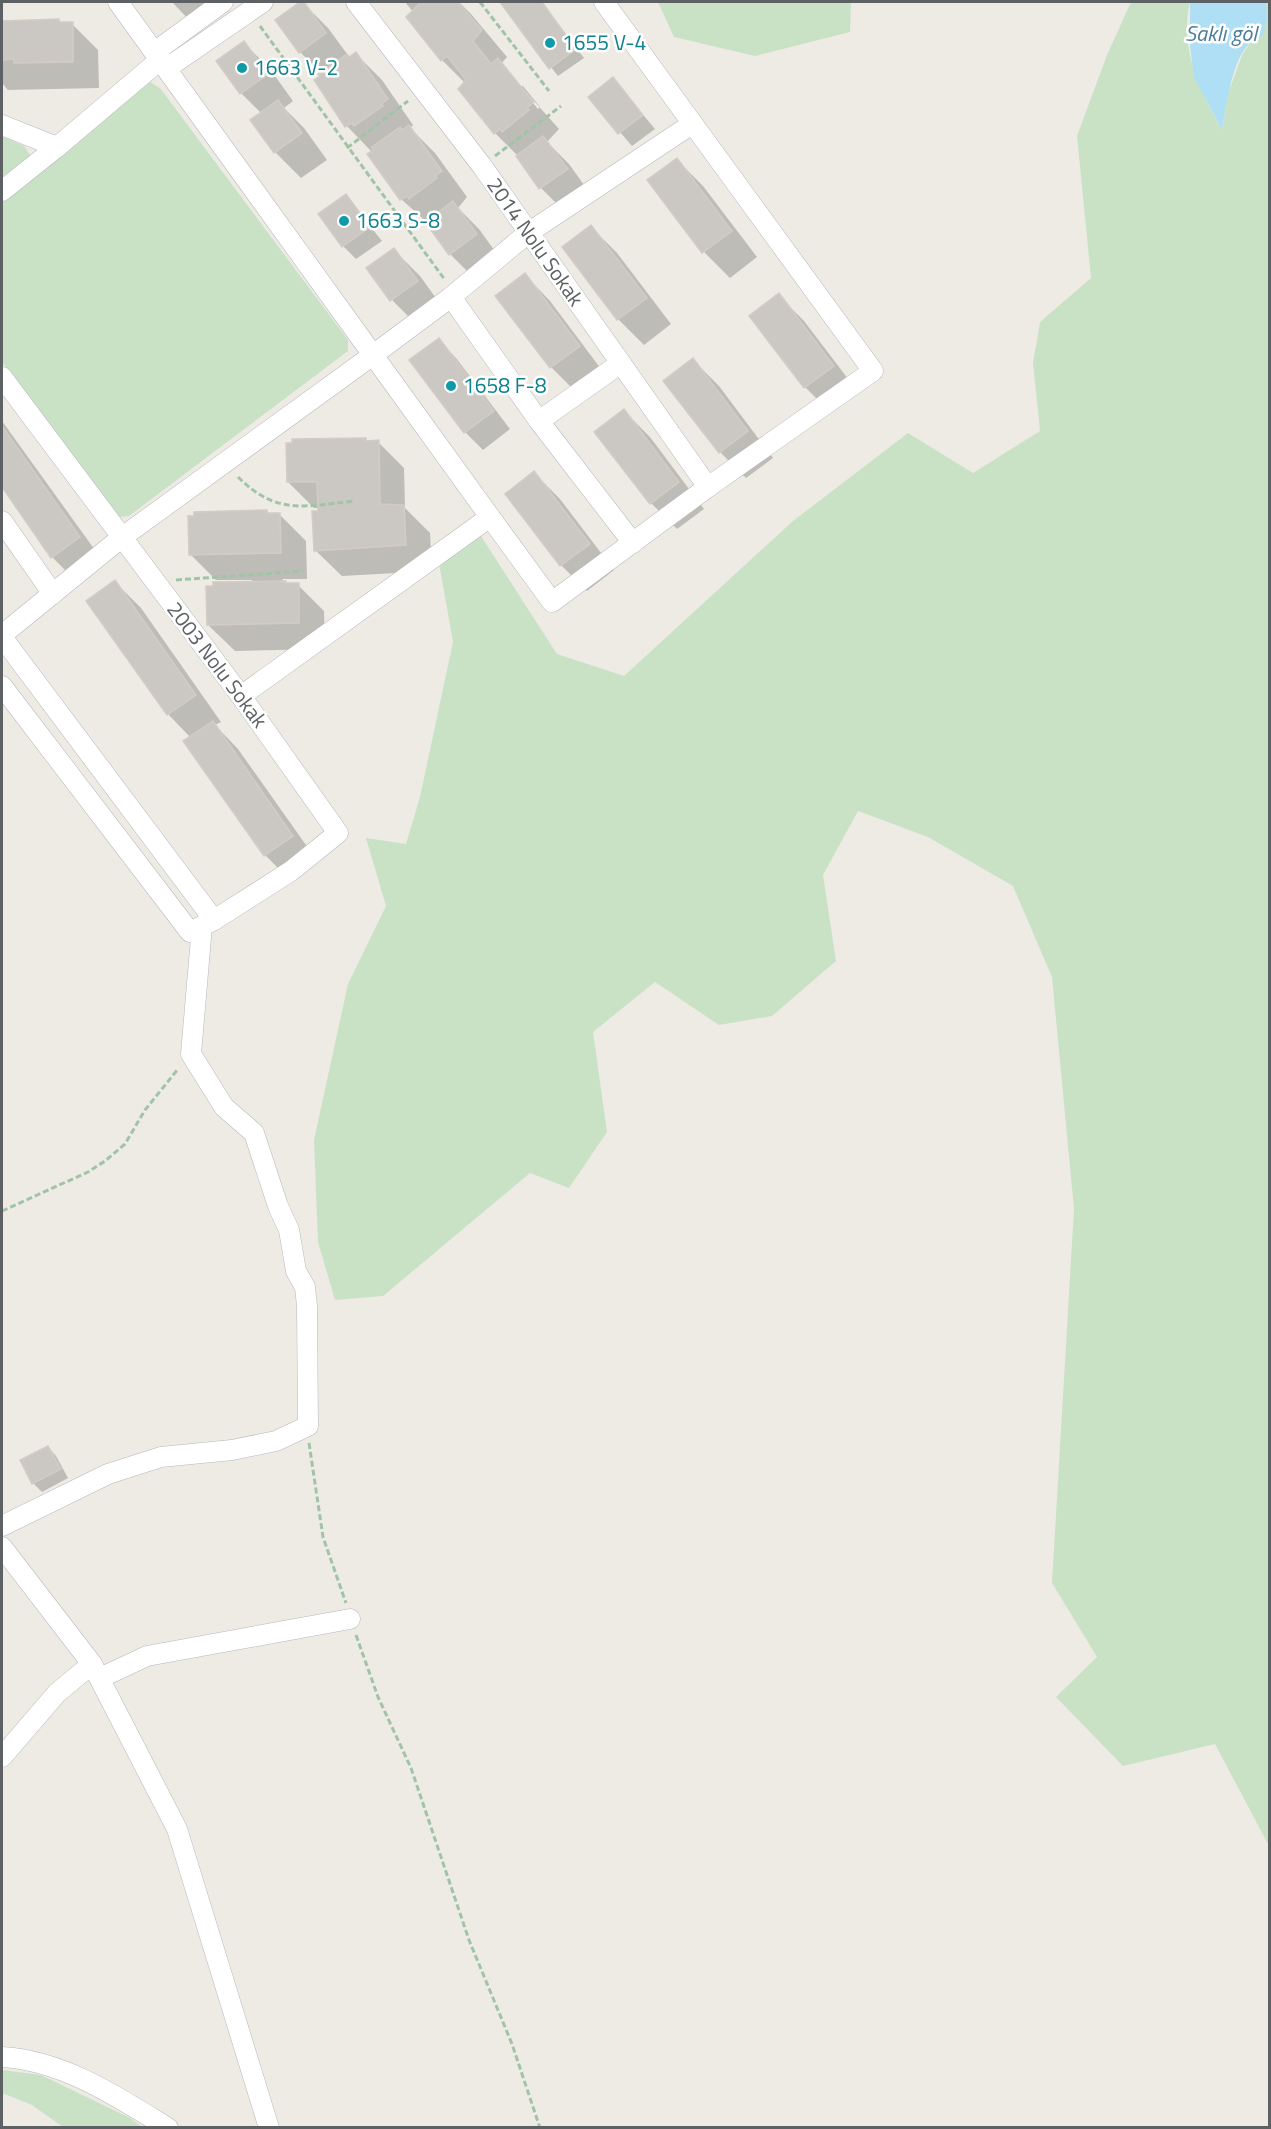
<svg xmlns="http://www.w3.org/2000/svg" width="1271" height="2129" font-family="'Titillium Web',sans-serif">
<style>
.green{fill:#c9e2c5}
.water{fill:#aedff4}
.shadow{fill:#0003;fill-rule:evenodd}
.building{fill:#cbc8c4;stroke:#d2ccc4;stroke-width:1.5}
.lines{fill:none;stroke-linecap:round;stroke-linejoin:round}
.street-casing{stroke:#b5b8bb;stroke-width:21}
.path{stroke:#a1c4a6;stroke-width:3;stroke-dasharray:6 3;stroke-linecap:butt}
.street{stroke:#fff;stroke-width:20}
.culture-dot{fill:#0f9aa8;stroke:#fff;stroke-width:2}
.labels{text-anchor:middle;stroke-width:5;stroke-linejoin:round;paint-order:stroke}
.culture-label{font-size:21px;fill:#0d838f;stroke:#fff;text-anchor:start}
.street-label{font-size:21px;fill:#5d6164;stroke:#fff}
.water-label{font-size:22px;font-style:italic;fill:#4a7c9c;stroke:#fff}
</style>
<rect width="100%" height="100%" fill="#eeebe5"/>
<g class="green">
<polygon points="658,2 851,2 850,32 755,56 674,37"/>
<path d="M1131,2H1190C1179,48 1200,90 1222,130L1228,94L1242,55L1267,18L1265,2H1269V1846L1215,1744L1123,1766L1056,1697L1097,1657L1052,1583L1074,1209L1052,977L1013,886L928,837L858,811L823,875L836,961L772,1016L719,1025L655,982L593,1032L607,1132L569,1188L530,1173L383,1296L335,1300L318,1242L314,1140L348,984L386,906L366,838L406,844L420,797L453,642L439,563L479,533L557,654L624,676L793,521L908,433L973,473L1040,431L1033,363L1040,322L1091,278L1077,136L1107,55Z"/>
<polygon points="150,82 160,88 348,340 348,351 129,516 120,517 2,362 2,200"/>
<polygon points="2,136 24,146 31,156 2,185"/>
<polygon points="2,2070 41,2075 130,2118 142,2127 63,2127 32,2105 2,2093"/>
</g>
<path class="water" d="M1190,2L1266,3L1267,18L1263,36C1259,38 1253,40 1250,43C1232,58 1226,108 1222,130L1194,77L1190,46Z"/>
<g class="shadow">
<polygon points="172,2 221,2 192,23"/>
<polygon points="302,2 328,28 350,58 356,54 382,80 413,125 410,128 435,153 467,197 458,208 479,229 502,261 476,280 450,254 429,224 401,199 372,152 347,126 316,81 322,77 321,73 300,52 277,20"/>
<path d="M405,2H459L471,14L507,57L501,64L559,129L547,142L569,164L592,196L567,214L541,188L518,156L495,133L465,83L442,60L408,17L414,13ZM519,86H523L540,107L538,109Z"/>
<polygon points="500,2 541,2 584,58 558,76"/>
<polygon points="59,21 62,24 72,24 98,50 99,88 8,90 2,83 2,22"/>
<polygon points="244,43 270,69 293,101 284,108 304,128 327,160 301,178 275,152 252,121 262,114 241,93 218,62"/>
<polygon points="613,79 655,129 632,146 590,97"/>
<polygon points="677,160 703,186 757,257 730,278 704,252 649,181"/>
<polygon points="346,196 382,241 356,259 343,246"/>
<polygon points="591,227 617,253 671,324 644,345 618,319"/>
<polygon points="394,250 420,276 443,308 418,326 392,300 369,268"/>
<polygon points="525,275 550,301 604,373 577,393 551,367 497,296"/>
<polygon points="778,295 804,321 858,392 831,413 805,387 751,316"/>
<polygon points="438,340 456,358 510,429 483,450 465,432"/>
<polygon points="693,360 719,386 773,458 746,478 720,452"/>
<polygon points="624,411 650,437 704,509 677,529 651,503"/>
<polygon points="2,421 105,564 78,583 52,557 2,485"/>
<polygon points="365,439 368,442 378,442 404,468 405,508 430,533 432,571 342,576 315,550 319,508 314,508 288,482"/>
<polygon points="534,473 560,499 614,570 587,591 561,565 507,494"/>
<polygon points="267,512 270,515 280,515 306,541 307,579 282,579 288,585 298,585 324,611 325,649 235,651 208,625 252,583 252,580 216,580 190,554"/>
<polygon points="115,582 141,608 221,722 215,725 238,749 318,862 291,881 265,855 185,742 191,738 168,714"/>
<polygon points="48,1447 56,1456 68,1478 42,1492 33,1483"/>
</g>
<g class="building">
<polygon points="300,2 304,2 326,33 299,53 275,20"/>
<polygon points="421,2 458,2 482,30 473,41 491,64 498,58 518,83 534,102 527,108 529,110 502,132 500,129 494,134 458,89 466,80 447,56 441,61 406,17"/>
<polygon points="500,2 542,2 576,49 549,69"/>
<polygon points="59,19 59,22 73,22 73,62 14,63 14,59 2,60 2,21"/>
<polygon points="244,41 268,74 240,94 216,61"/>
<polygon points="356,52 388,99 381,104 383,106 354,126 352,123 345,127 314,80 320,76 318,74 347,54 349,57"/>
<polygon points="613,77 643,115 618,134 588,97"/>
<polygon points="278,100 302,133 274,153 250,120"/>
<polygon points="409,125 442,171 435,176 437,178 409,199 407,196 400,200 367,154 373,150 372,147 400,127 402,130"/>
<polygon points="543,136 568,169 539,189 516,156"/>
<polygon points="677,158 732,231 702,253 647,180"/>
<polygon points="346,194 370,227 342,247 318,214"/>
<polygon points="453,201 477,234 449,255 425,222"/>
<polygon points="591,225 647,298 617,320 562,247"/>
<polygon points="394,248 418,281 390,301 366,268"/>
<polygon points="525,273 580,346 550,368 495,296"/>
<polygon points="779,293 834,366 804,388 749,316"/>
<polygon points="439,338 494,411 464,433 409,360"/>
<polygon points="693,358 748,431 719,453 663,381"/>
<polygon points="624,409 679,482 650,504 594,432"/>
<polygon points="2,426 80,537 51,558 2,487"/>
<polygon points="366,438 366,441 379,440 380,504 404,505 406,545 314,551 312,511 318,511 317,482 287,482 286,443 292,443 292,439"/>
<polygon points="534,471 590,544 560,566 505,494"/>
<polygon points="267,510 267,513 280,513 281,553 189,555 188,516 194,516 194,512"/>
<polygon points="115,580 196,695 167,715 86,601"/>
<polygon points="286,581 286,583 299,583 299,623 207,625 206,586 213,586 213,582"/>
<polygon points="213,721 293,836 264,856 183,741"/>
<polygon points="48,1446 61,1469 32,1484 20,1460"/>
</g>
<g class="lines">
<g class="street-casing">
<g id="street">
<polyline points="118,2 373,355 451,297 528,233 692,124"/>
<polyline points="356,2 482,166 708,487"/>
<polyline points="156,51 223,2"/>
<polyline points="167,68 263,2"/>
<polyline points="2,125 57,147 2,191"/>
<polyline points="57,147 161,59"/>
<polyline points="451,297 539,421 633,543"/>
<polyline points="2,377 241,696 338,833 291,871 214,920"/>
<polyline points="539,421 621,363"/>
<polyline points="490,517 552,602 708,487 873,371 604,2"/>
<polyline points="2,521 53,594"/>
<polyline points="2,635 121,538 373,355 490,517 241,696"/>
<polyline points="2,637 214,920 190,932 2,686"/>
<polyline points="2,1526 108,1474 161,1457 232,1450 276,1441 308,1426 307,1306 305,1287 296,1271 289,1230 278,1206 254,1133 224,1107 191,1054 202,926"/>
<polyline points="2,1547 92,1664 177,1829 269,2128"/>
<polyline points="100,1678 147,1656 350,1619"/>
<polyline points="2,1757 57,1693 92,1664"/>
<path d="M2,2057C62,2060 118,2097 168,2128"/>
</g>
</g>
<g class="path">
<polyline points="480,2 549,91"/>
<polyline points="260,26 445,280"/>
<polyline points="347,148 408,101"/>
<polyline points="495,156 561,106"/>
<path d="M238,477C277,516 305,506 355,501"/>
<polyline points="176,580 303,571"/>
<polyline points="2,1211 88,1172 105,1161 125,1144 145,1110 178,1069"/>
<polyline points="309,1443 323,1537 346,1603"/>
<polyline points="356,1635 378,1697 411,1768 469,1940 512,2044 540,2128"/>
</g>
<use href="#street" class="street"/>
</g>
<g class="culture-dot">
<circle cx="550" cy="43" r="6"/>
<circle cx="242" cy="68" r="6"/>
<circle cx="344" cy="221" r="6"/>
<circle cx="451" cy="386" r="6"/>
</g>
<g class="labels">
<g class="culture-label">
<text x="562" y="50">1655 V-4</text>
<text x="254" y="75">1663 V-2</text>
<text x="356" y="228">1663 S-8</text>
<text x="463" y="393">1658 F-8</text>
</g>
<g class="street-label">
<text transform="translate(535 242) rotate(55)" y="7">2014 Nolu Sokak</text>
<text transform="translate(217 665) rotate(53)" y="7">2003 Nolu Sokak</text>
</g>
<g class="water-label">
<text x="1221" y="41">Saklı göl</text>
</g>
</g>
<rect width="1271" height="2129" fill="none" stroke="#5d6164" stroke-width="6"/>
</svg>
